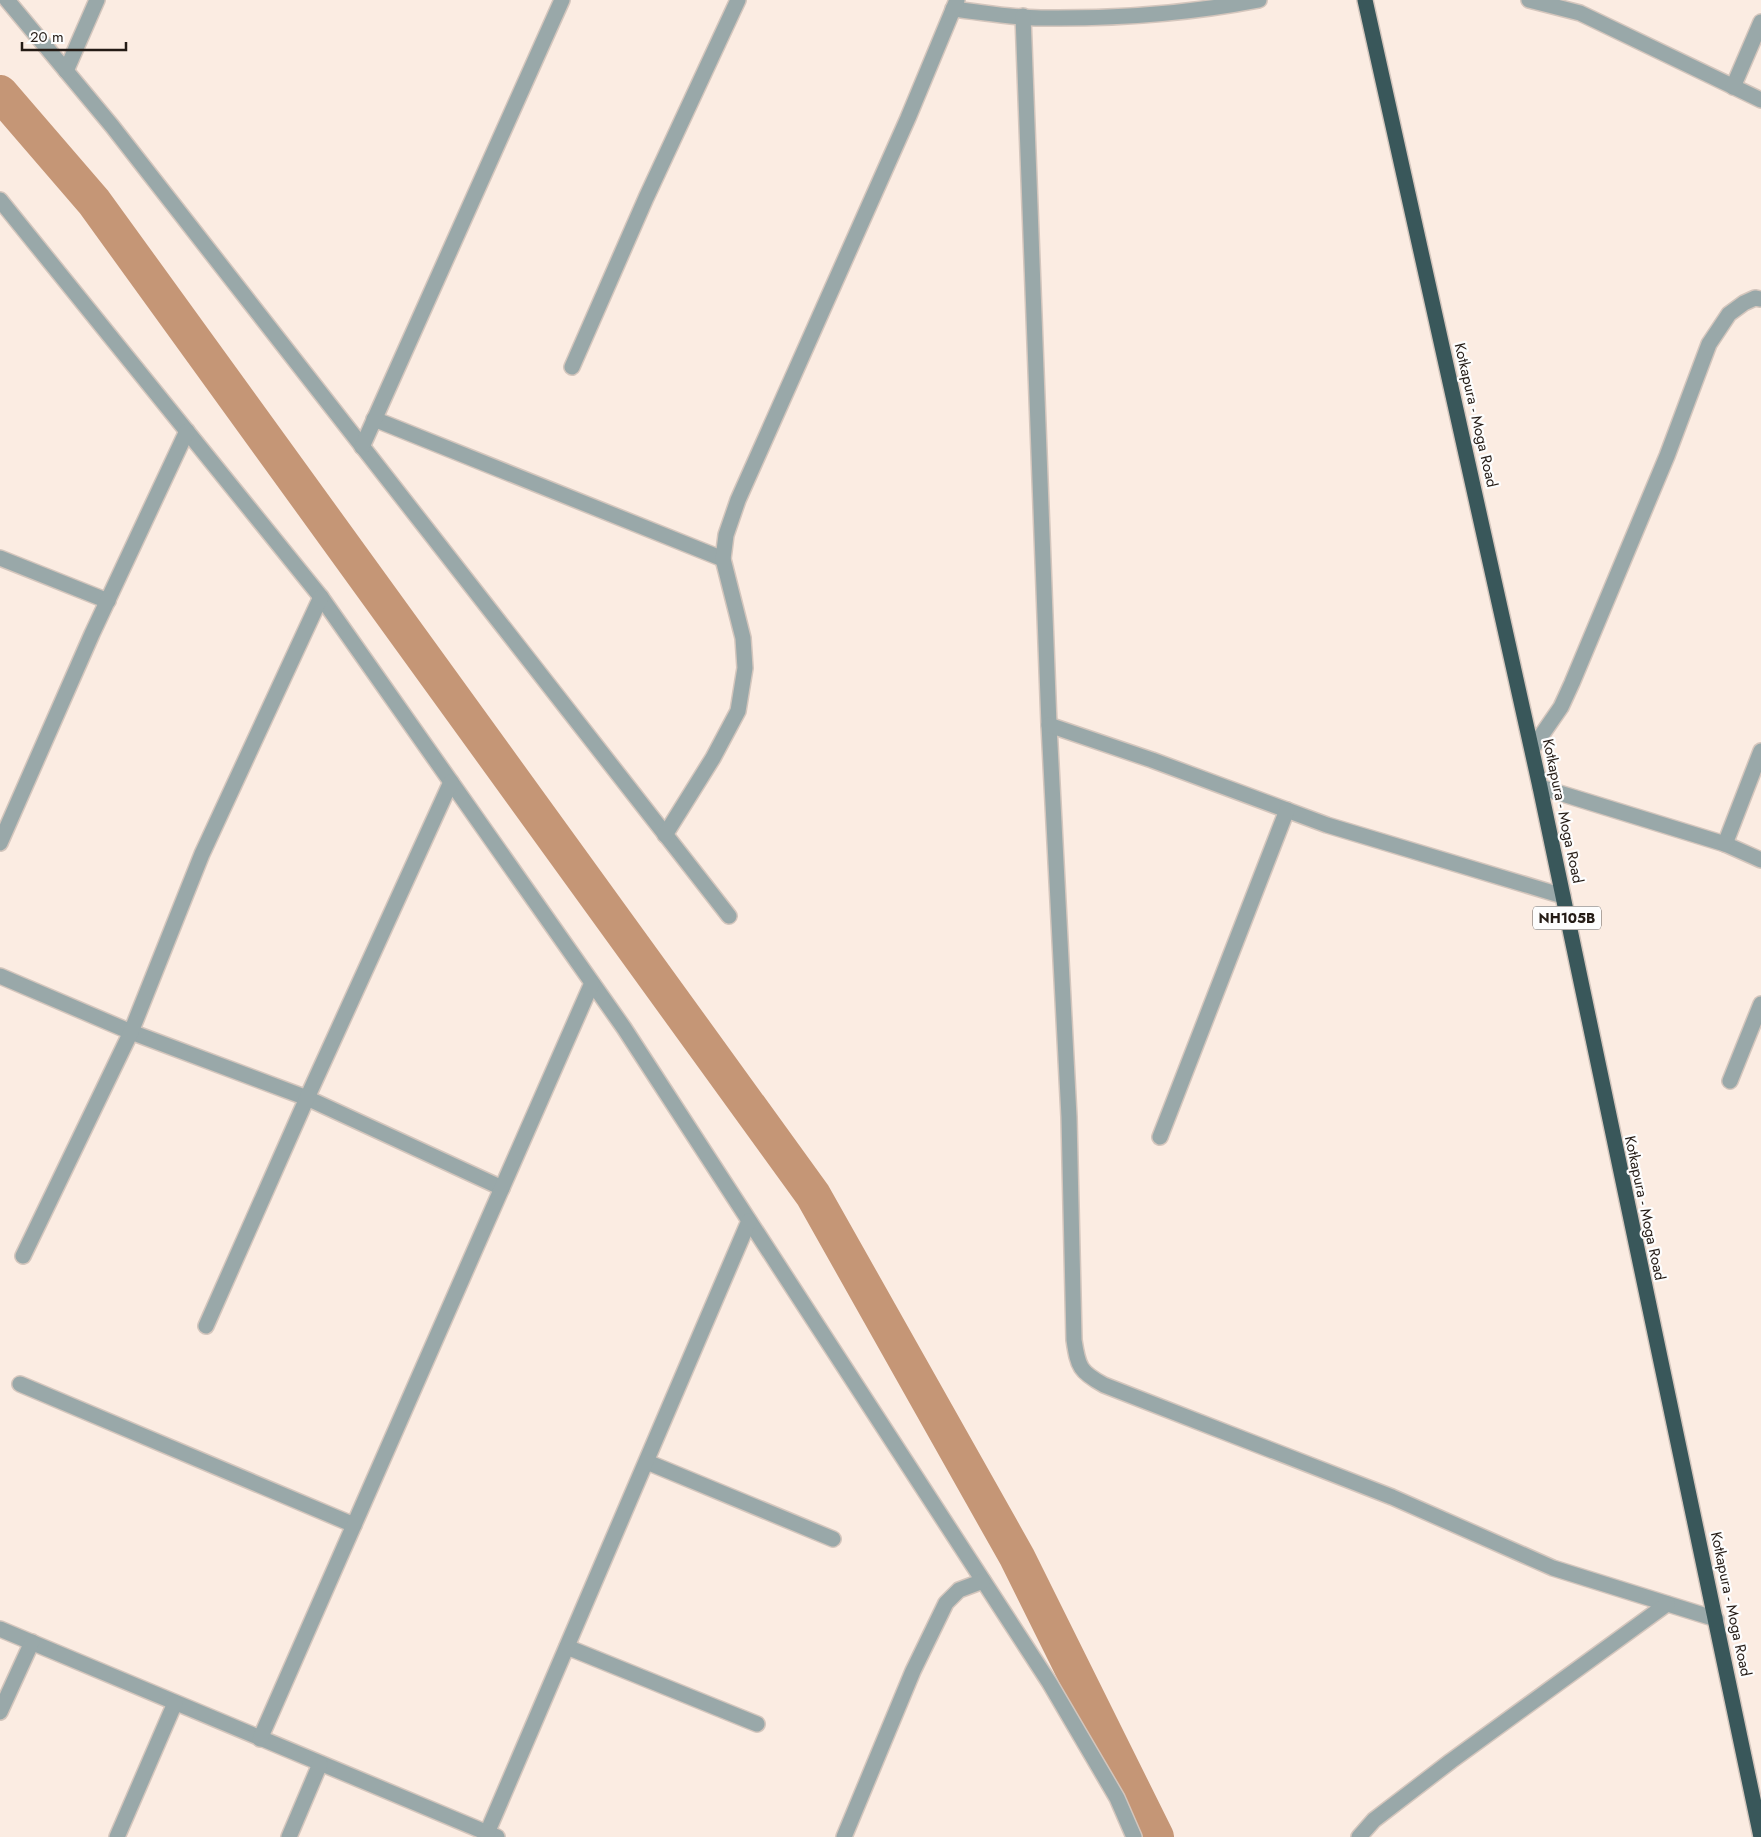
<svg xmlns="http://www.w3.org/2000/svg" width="1761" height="1837" font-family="Jost,sans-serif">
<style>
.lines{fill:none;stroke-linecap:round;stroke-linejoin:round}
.canal{stroke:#c59676;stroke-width:36}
.street-casing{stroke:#d4c6bd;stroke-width:18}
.highway-casing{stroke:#d4c6bd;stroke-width:18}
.street{stroke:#99a8a9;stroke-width:15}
.highway{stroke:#39575a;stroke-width:15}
.labels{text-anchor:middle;stroke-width:4.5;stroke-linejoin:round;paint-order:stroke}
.shield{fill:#fdfdfd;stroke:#655f5b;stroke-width:1}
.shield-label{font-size:14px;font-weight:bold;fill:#241b15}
.street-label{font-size:15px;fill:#241b15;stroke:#fdfdfd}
</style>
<rect width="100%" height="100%" fill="#fbece2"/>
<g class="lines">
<polyline class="canal" points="0,93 94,202 813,1195 1017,1557 1156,1837"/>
<g class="street-casing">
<g id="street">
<polyline points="7,0 112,126 729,916"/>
<polyline points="1529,0 1580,13 1761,100"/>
<path d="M953,9C982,12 1012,18 1041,18C1114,19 1187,14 1259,0"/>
<path d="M1023,16L1049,725L1069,1117L1074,1340C1078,1367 1080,1372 1104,1385L1392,1497L1553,1568L1716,1619"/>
<polyline points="66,71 97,0"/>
<polyline points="1733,87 1761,22"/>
<polyline points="0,200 321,597 624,1028 1049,1682 1117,1798 1134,1837"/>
<polyline points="572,367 646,198 738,0"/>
<polyline points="374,419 723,559"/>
<polyline points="362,447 562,0"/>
<polyline points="0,558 108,601"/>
<polyline points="1049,725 1152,760 1327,825 1563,896"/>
<polyline points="1532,749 1561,707 1572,683 1667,456 1709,344 1729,314 1744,303 1755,298 1761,299"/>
<polyline points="1540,787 1725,844 1761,860"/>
<polyline points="665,835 713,758 738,711 745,668 743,638 723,559 726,535 738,500 908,118 957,0"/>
<polyline points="0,843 92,634 187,431"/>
<polyline points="1725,844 1761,751"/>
<polyline points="0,976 131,1032 307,1098 502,1188"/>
<polyline points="1730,1081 1761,1004"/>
<polyline points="1160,1137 1287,810"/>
<polyline points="23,1256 131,1032 202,854 321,597"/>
<polyline points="206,1326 307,1098 451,782"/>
<polyline points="20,1384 354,1525"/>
<polyline points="647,1462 833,1539"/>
<polyline points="0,1629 497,1837"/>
<polyline points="567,1647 757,1724"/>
<polyline points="0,1712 32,1642"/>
<polyline points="260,1739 592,983"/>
<polyline points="487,1833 749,1221"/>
<polyline points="117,1837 175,1703"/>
<polyline points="289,1837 320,1764"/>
<polyline points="844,1837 913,1671 946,1603 959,1590 983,1581"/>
<polyline points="1359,1837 1374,1820 1451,1761 1667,1604"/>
</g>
</g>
<g class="highway-casing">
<polyline id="highway" points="1365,0 1540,787 1761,1837"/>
</g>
<use href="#street" class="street"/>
<use href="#highway" class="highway"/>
</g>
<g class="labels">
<rect class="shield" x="1533" y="906.5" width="68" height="23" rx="4"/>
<g class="shield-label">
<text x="1567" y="923">NH105B</text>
</g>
<g class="street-label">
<text transform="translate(1476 415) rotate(77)" y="5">Kotkapura - Moga Road</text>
<text transform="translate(1563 811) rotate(78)" y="5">Kotkapura - Moga Road</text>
<text transform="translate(1645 1208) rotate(78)" y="5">Kotkapura - Moga Road</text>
<text transform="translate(1731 1604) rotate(78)" y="5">Kotkapura - Moga Road</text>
</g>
</g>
<path d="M22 42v8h104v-8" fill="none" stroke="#241b15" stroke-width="2.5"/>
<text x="30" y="42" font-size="15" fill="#241b15" stroke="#fdfdfd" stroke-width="4" paint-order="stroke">20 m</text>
</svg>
